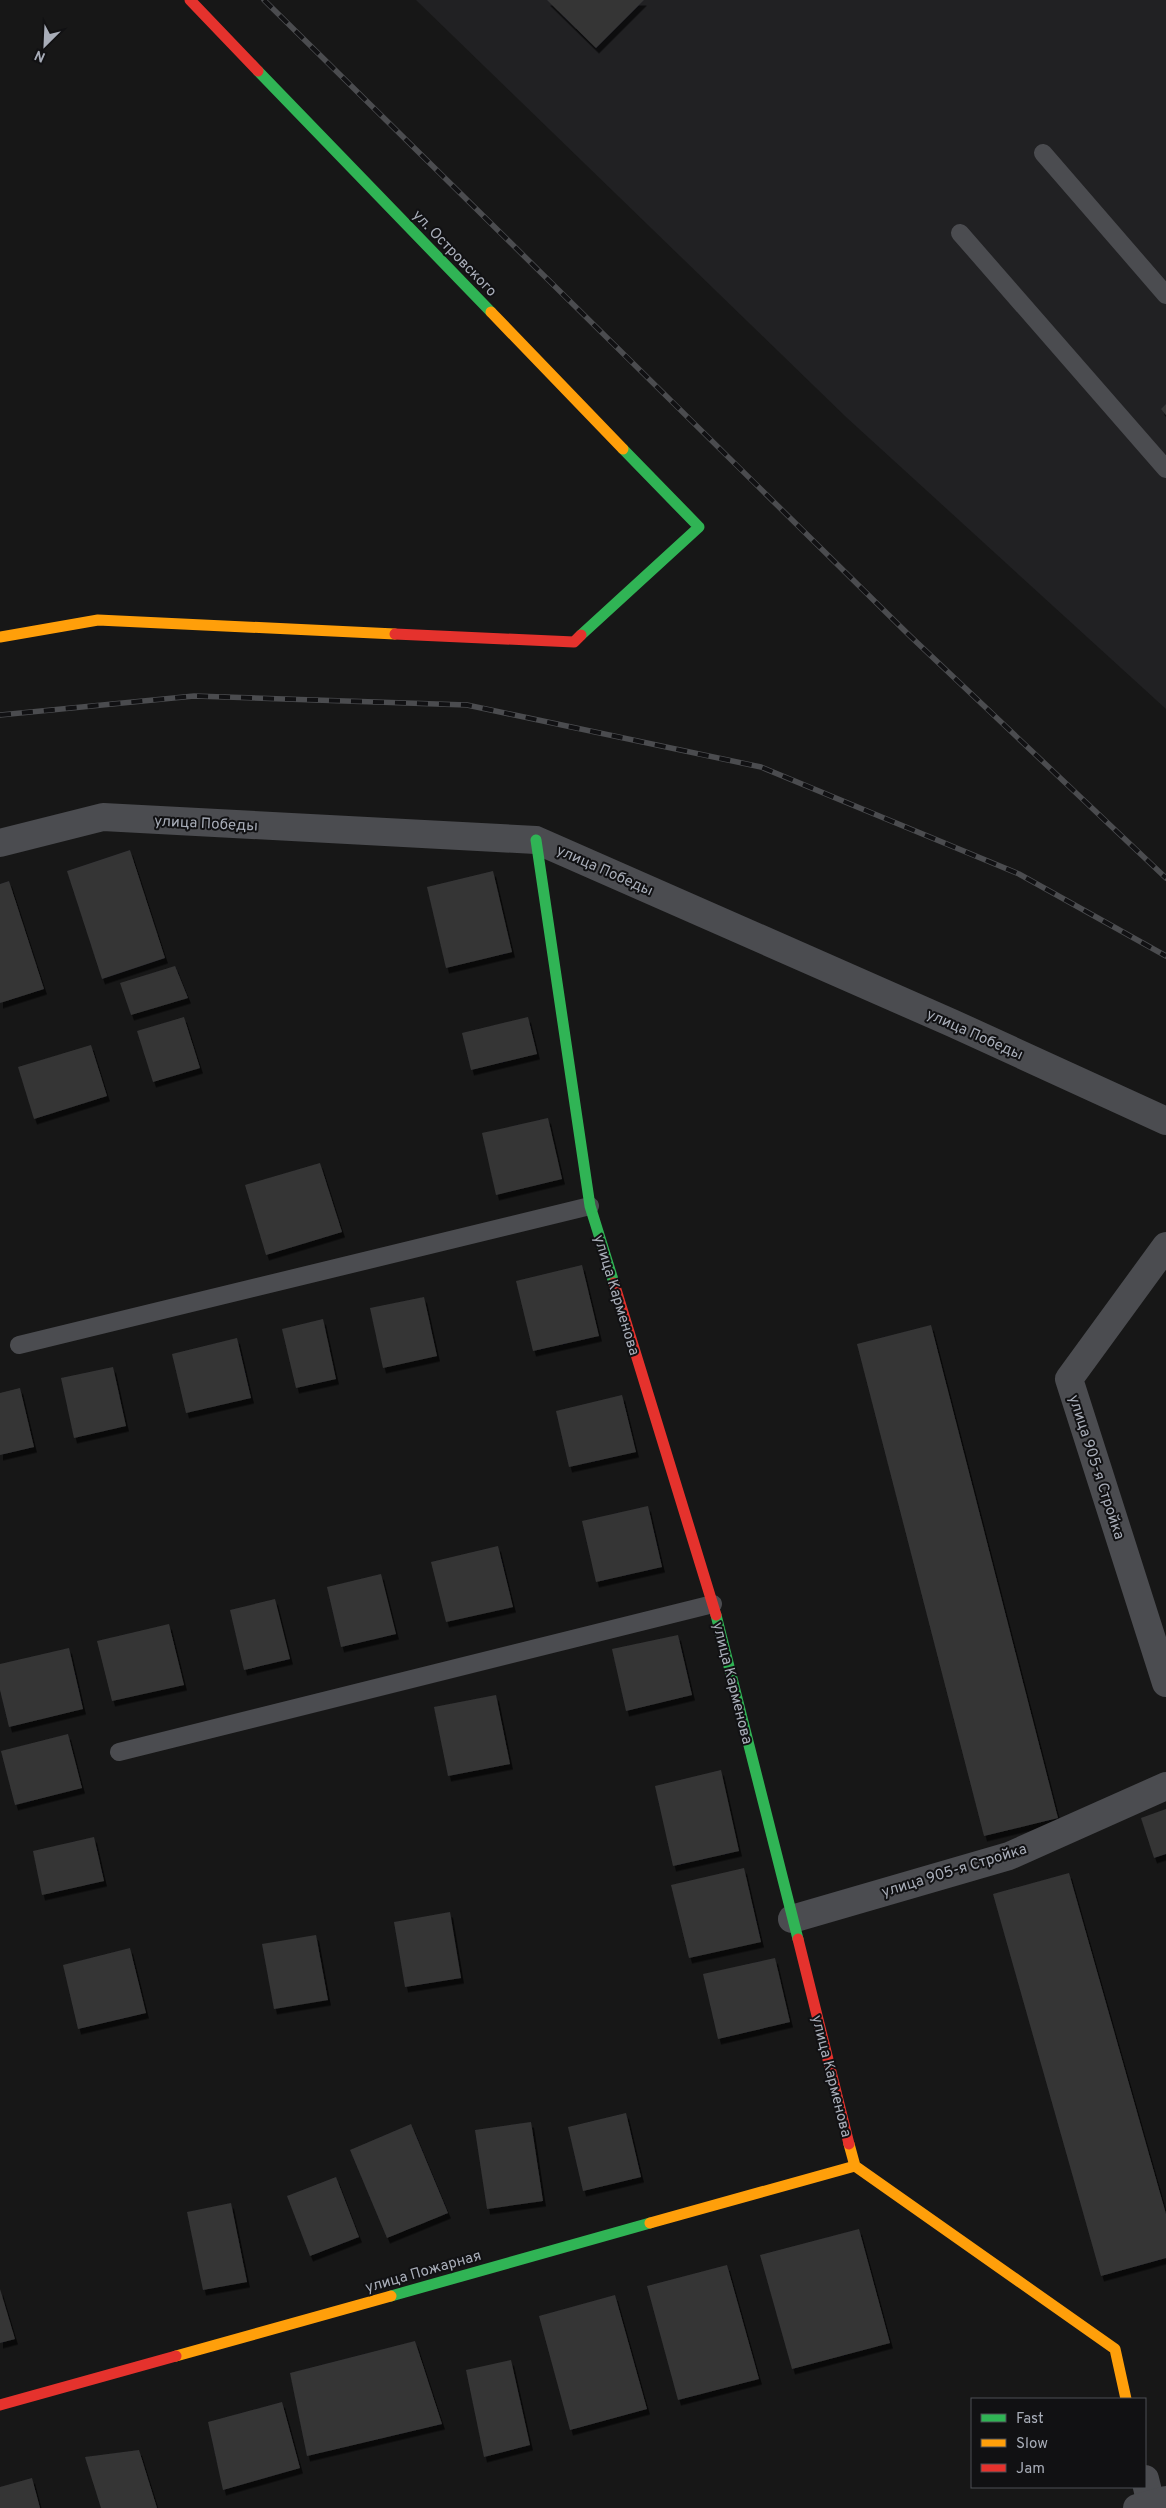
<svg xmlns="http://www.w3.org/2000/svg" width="1166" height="2508" font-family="Overpass,sans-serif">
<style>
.built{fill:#212123}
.building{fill:#353536;filter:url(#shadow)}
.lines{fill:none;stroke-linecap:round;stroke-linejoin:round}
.lane{stroke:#4b4c50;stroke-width:18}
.street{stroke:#4b4c50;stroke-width:28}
.fast{stroke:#30b455;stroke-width:11}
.slow{stroke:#ff9f0a;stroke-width:11}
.jam{stroke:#e5322d;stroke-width:11}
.rail-casing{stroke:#4b4c4f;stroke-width:5.5}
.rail{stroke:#111113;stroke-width:4;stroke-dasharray:11;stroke-linecap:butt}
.labels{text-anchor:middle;stroke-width:4;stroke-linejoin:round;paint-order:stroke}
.street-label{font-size:15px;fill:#a8adb8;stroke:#111113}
</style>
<defs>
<filter id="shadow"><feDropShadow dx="3" dy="5.5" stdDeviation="0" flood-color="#0009"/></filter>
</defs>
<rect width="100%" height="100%" fill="#171717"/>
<polygon class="built" points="416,0 1166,0 1166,709 846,417"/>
<g class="building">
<polygon points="547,0 644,0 596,48"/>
<polygon points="1166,404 1166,415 1161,409"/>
<polygon points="130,850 165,958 102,979 67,871"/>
<polygon points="493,871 512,952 446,968 427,887"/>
<polygon points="9,881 44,989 0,1003 0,884"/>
<polygon points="175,966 188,998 131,1015 120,983"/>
<polygon points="184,1017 200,1068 153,1082 137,1031"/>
<polygon points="528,1017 537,1054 471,1070 462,1033"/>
<polygon points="91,1045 107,1096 34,1119 18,1067"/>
<polygon points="548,1118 562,1179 496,1195 482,1133"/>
<polygon points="320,1163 342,1232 266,1255 245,1185"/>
<polygon points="582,1265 599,1336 533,1351 516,1281"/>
<polygon points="424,1297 437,1356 383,1368 370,1308"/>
<polygon points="323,1319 336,1379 296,1388 282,1329"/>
<polygon points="931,1325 1058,1818 984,1836 857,1344"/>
<polygon points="237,1338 251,1398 186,1413 172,1354"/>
<polygon points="113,1367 126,1426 74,1438 61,1378"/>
<polygon points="20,1388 34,1447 0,1455 0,1393"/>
<polygon points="622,1395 636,1452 569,1467 556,1411"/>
<polygon points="648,1506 662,1567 596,1582 582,1521"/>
<polygon points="498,1546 513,1607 446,1622 431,1562"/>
<polygon points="381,1574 396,1634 341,1647 327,1587"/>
<polygon points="275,1599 290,1659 244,1670 230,1610"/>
<polygon points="169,1624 184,1685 112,1701 97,1641"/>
<polygon points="678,1635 692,1695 626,1711 612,1649"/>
<polygon points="69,1648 83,1709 9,1727 0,1690 0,1664"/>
<polygon points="496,1695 510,1764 448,1776 434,1707"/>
<polygon points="68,1734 82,1788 15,1805 1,1751"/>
<polygon points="721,1770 739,1851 673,1866 655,1786"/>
<polygon points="1166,1809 1166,1854 1154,1858 1141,1818"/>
<polygon points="94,1837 104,1881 42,1895 33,1851"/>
<polygon points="744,1868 761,1942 689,1958 671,1885"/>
<polygon points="1069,1873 1166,2214 1166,2258 1101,2276 993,1894"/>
<polygon points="450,1912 461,1978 405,1987 394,1922"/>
<polygon points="316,1935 328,2000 274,2009 262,1944"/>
<polygon points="130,1948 146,2013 78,2029 63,1965"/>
<polygon points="775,1958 790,2022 718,2039 703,1974"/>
<polygon points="626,2113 641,2177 583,2191 568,2127"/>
<polygon points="531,2122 543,2201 487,2209 475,2130"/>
<polygon points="411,2124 448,2213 387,2238 350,2150"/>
<polygon points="336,2177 359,2237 310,2256 287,2196"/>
<polygon points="231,2203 247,2282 203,2290 187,2212"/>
<polygon points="859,2229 890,2343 792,2369 760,2255"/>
<polygon points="727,2265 759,2379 678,2400 647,2286"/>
<polygon points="0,2289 15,2339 0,2343"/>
<polygon points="615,2295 647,2409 570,2430 539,2316"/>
<polygon points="415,2341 442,2424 307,2456 290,2373"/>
<polygon points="511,2360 530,2445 484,2457 466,2370"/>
<polygon points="282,2402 300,2468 223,2490 208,2422"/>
<polygon points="139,2450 157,2508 101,2508 85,2457"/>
<polygon points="32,2478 40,2508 0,2508 0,2487"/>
</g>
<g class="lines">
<g class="lane">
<polyline points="1043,153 1166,295"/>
<polyline points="960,233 1166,469"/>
<polyline points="19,1345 590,1206"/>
<polyline points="119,1752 713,1604"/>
</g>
<g class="street">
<polyline points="0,843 103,817 536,840 952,1023 1166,1121"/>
<polyline points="1166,1246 1069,1379 1166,1683"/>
<polyline points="792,1919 1009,1856 1166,1786"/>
<polyline points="1145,2479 1151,2504"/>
<polyline points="1137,2508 1166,2500"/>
</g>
<g class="fast">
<polyline points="258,71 491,312"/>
<polyline points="581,635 699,527 623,449"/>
<polyline points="536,840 590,1206 614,1283"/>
<polyline points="716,1615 798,1939"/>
<polyline points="391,2296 650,2223"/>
</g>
<g class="slow">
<polyline points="491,312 623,449"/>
<polyline points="0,637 98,620 395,634"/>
<polyline points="849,2144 855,2166 1115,2349 1126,2399"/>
<polyline points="650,2223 855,2166"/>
<polyline points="176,2356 391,2296"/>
</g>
<g class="jam">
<polyline points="190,0 258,71"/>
<polyline points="395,634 574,642 581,635"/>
<polyline points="614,1283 716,1615"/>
<polyline points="798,1939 849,2144"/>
<polyline points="0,2405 176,2356"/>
</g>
<g class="rail-casing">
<g id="rail">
<polyline points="264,0 909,635 1166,878"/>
<polyline points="0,715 194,696 467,705 761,767 1019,874 1166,956"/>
</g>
</g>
<use href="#rail" class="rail"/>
</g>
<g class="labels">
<g class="street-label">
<text transform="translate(455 253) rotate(46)" y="5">ул. Островского</text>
<text transform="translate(206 823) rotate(3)" y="5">улица Победы</text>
<text transform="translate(605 870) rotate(24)" y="5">улица Победы</text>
<text transform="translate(975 1034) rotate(24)" y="5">улица Победы</text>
<text transform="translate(617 1295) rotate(73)" y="5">улица Карменова</text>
<text transform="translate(1097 1467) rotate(72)" y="5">улица 905-я Стройка</text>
<text transform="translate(733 1683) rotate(76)" y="5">улица Карменова</text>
<text transform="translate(954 1870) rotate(-17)" y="5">улица 905-я Стройка</text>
<text transform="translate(832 2076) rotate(76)" y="5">улица Карменова</text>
<text transform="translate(423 2271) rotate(-16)" y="5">улица Пожарная</text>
</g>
</g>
<rect x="971" y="2398" width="175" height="90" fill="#111113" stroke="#4d4f55"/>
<rect x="981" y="2414" width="25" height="8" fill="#30b455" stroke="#4d4f55"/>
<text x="1016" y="2423" font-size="15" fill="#a8adb8">Fast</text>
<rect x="981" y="2439" width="25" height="8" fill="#ff9f0a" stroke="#4d4f55"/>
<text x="1016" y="2448" font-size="15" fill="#a8adb8">Slow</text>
<rect x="981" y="2464" width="25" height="8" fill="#e5322d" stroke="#4d4f55"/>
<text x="1016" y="2473" font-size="15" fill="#a8adb8">Jam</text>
<g transform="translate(45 45) rotate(204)" stroke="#111113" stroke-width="4" paint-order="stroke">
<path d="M0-4L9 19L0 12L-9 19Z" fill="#a8adb8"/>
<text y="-8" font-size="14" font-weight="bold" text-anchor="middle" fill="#a8adb8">N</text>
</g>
</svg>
